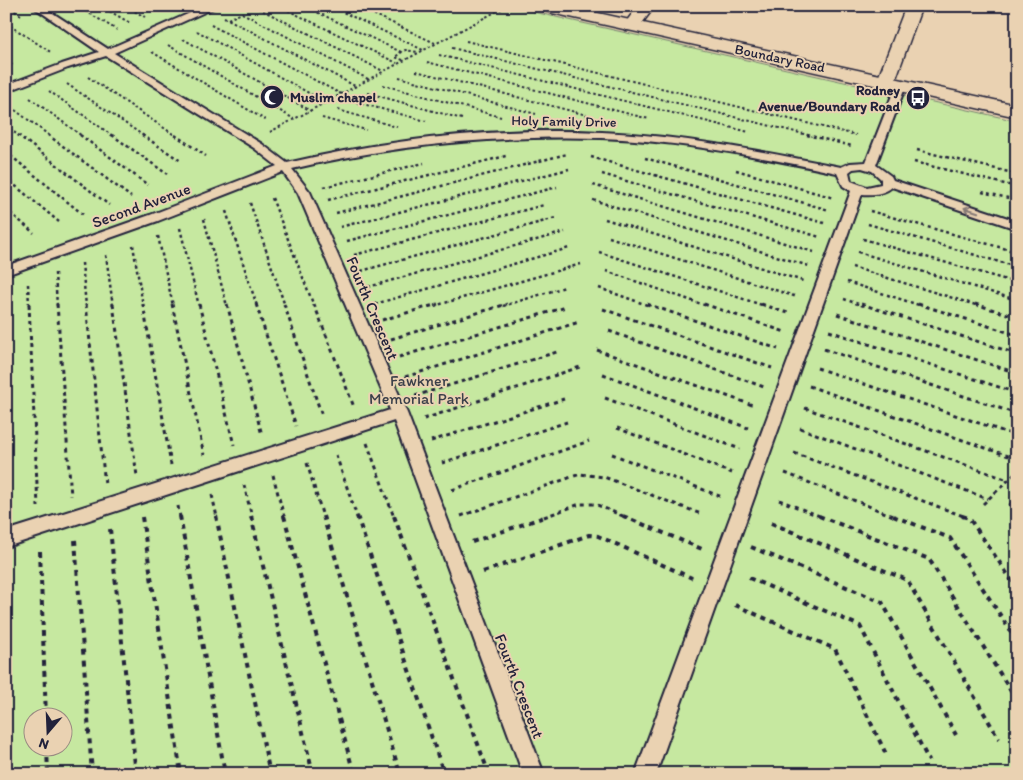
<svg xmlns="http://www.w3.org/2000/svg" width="1023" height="780" font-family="Itim,sans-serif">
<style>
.green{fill:#c6e8a0;stroke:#74856e;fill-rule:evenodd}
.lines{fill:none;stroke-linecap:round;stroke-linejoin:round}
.service-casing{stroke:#22223b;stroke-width:4}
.minor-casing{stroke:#22223b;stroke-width:3}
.secondary-casing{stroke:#22223b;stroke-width:3}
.path-far3{stroke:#22223b;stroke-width:2;stroke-dasharray:2.5 2.5;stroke-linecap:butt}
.path-far2{stroke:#22223b;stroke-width:2.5;stroke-dasharray:3 3;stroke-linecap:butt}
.path-far1{stroke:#22223b;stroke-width:3;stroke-dasharray:4 4;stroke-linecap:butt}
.path{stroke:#22223b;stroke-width:4;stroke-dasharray:5 5;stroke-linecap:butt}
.service{fill:#ead2b2;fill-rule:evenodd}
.minor{fill:#ead2b2;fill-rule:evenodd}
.secondary{fill:#ead2b2;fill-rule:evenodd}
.wall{fill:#ad9279;stroke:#22223b}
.shaded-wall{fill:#8d7763;stroke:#22223b}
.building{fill:#c9aa8d;stroke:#22223b}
.oneway{stroke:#867a76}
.labels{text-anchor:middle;stroke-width:4;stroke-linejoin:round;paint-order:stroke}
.far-street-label{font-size:14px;fill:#22223b;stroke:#ead2b2}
.far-poi-label{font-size:14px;font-weight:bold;fill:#22223b;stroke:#ead2b2;text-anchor:end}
.street-label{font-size:16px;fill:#22223b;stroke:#ead2b2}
.park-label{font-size:16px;fill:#3b404a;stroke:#ead2b2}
</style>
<rect width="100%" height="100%" fill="#ead2b2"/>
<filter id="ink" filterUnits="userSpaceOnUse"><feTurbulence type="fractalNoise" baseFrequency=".02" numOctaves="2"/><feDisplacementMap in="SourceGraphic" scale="10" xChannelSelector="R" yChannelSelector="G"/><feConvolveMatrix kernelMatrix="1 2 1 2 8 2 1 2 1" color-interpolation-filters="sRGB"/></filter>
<g filter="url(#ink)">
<path class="green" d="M6,6H507L1017,121V774H6ZM32,718H62V748H32Z"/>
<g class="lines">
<g class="service-casing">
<path id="service" d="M32,6H42L108,49L206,6H218L114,53L262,144L287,163C390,139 496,127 602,132C683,136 762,151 841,167L850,163L866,162L896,85L901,82L906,85L876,165L891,176L893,180L1017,221V229L892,187C884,194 873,195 862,194L656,774H635L851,191L843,186L837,173C760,157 681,141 601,138C497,135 394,145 292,169L310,192L407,413L544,774H523L394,421L6,547V531L390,410L298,193L283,172L158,221L6,275V266L150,215L277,166L254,148L106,56L68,68L6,92V85L62,64L99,52ZM862,168L872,171L881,179V184L867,187L851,181L849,172L853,169Z"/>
</g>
<g class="minor-casing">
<g id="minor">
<polygon points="638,6 655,6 637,30 625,30 623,26"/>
<polygon points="906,6 922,6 895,81 893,85 886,87 879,85 877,81"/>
</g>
</g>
<g class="secondary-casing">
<polygon id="secondary" points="535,6 566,6 1017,105 1017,117 543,11 537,9"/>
</g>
<g class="path-far3">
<polyline points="6,6 21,15"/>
<polyline points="77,6 117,30"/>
<polyline points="101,6 130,23"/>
<polyline points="126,6 145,17"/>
<polyline points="153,6 161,11"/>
<polyline points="254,6 383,71"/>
<polyline points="279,6 397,63"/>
<polyline points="304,6 401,52"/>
<polyline points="330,6 423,50"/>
<polyline points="356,6 435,43"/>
<polyline points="224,17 355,86"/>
<polyline points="228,19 242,13 368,79"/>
<polyline points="6,23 52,53"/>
<polyline points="211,25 341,94"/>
<polyline points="197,31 325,102"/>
<polyline points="183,39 272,89"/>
<polyline points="466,41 856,135"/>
<polyline points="168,45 294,119"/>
<polyline points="452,48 812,136"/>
<polyline points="152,52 267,121"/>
<polyline points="439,55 749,132"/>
<polyline points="403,60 395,57 405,50 418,52"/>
<polyline points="6,61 14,66"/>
<polyline points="427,62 649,119"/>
<polyline points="416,71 587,115"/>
<polyline points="88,77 176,136"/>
<polyline points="399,77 536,114"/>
<polyline points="67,84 144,136"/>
<polyline points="383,85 501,117"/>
<polyline points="49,91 113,136"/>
<polyline points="279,93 311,111"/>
<polyline points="368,93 462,119"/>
<polyline points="30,98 82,136"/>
<polyline points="352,101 426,121"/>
<polyline points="11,107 50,136"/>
<polyline points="338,110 397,127"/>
<polyline points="322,118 366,130"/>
<polyline points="6,126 19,136"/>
<polyline points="270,132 499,10 511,6"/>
</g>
<g class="path-far2">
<polyline points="18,135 109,205"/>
<polyline points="48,135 131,197"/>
<polyline points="80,135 148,185"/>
<polyline points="112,135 167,174"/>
<polyline points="142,135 181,161"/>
<polyline points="175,135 206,156"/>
<polyline points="807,135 852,146"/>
<polyline points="917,150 1017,174"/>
<polyline points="6,152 85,216"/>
<polyline points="591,157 824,223"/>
<polyline points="645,158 829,210"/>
<polyline points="914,162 1017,187"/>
<polyline points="736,170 834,198"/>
<polyline points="602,174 820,237"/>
<polyline points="6,178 59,222"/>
<polyline points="593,185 814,252"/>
<polyline points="324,187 424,163"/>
<polyline points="982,192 1017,200"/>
<polyline points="272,198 314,306"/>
<polyline points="328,200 506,156"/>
<polyline points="593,200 809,266"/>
<polyline points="250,203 285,306"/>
<polyline points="6,209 34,233"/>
<polyline points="226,211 257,306"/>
<polyline points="870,211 1017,252"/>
<polyline points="336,213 567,154"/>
<polyline points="204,219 227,306"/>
<polyline points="605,219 803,281"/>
<polyline points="868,224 1017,267"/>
<polyline points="340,227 569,169"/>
<polyline points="180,228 199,306"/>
<polyline points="158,236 173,306"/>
<polyline points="609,237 797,297"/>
<polyline points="863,239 1017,283"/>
<polyline points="347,241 557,187"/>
<polyline points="133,245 143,306"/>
<polyline points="599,252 765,306"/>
<polyline points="858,252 1017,300"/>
<polyline points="106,255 113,306"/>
<polyline points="354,255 544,205"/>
<polyline points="82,263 86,306"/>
<polyline points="852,267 979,306"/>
<polyline points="361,271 556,218"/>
<polyline points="606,271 707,306"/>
<polyline points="55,273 57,306"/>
<polyline points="847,282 922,306"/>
<polyline points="28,284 29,306"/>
<polyline points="368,287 565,232"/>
<polyline points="599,288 650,306"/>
<polyline points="844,299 864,306"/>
<polyline points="375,304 569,248"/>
<polyline points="434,306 581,264"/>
<polyline points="503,306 565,287"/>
</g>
<g class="path-far1">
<polyline points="29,304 38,507"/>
<polyline points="57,304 71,496"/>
<polyline points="86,304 105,485"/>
<polyline points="113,304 137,476"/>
<polyline points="143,304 171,465"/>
<polyline points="172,304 204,455"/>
<polyline points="199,304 234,445"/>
<polyline points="227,304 262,435"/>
<polyline points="256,304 296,426"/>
<polyline points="284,304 322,416"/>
<polyline points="314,304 354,407"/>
<polyline points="647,304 778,349"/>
<polyline points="704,304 785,332"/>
<polyline points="761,304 791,314"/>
<polyline points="861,304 1017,354"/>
<polyline points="918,304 1017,335"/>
<polyline points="975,304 1017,317"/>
<polyline points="603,309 772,368"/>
<polyline points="837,314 1017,373"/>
<polyline points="382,320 438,304"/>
<polyline points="609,331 764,387"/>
<polyline points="829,331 1017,393"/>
<polyline points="391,339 507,304"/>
<polyline points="824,349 1017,414"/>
<polyline points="597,350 755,406"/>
<polyline points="399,357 566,307"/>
<polyline points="817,368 1017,436"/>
<polyline points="603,374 748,428"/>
<polyline points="405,377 579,322"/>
<polyline points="809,386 1017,459"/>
<polyline points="415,396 560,351"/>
<polyline points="605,398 740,449"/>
<polyline points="805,408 1008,480"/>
<polyline points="424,419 580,367"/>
<polyline points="617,428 732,473"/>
<polyline points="800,428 988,499"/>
<polyline points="431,441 564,399"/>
<polyline points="367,443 394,517"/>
<polyline points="794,453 966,517"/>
<polyline points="612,454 722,497"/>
<polyline points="336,455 357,517"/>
<polyline points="307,463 323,517"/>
<polyline points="442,463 567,422"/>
<polyline points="785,473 896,517"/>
<polyline points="273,475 284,517"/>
<polyline points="244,485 252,517"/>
<polyline points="452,490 589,441"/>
<polyline points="212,495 217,517"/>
<polyline points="779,500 822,517"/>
<polyline points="983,504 1017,472"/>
<polyline points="178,506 180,517"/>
<polyline points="461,516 580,474 604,477 701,514"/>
<polyline points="544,517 580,504 595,504 625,517"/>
</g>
<g class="path">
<polyline points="180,516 225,774"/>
<polyline points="216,516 270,774"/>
<polyline points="251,516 313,774"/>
<polyline points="284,516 354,774"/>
<polyline points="323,516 400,774"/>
<polyline points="357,516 444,774"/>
<polyline points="394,516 489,774"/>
<polyline points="623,516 702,549"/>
<polyline points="819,516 929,559 1017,701"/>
<polyline points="893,516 950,538 1017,641"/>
<polyline points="962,516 969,518 1017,588"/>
<polyline points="142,517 181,774"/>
<polyline points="771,523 907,580 999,739"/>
<polyline points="110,529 136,774"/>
<polyline points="75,540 92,774"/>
<polyline points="472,542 547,516"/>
<polyline points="751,547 882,602 956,735"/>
<polyline points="40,551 46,718"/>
<polyline points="483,572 589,535 598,536 692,578"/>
<polyline points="749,578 860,626 929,761"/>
<polyline points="735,605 835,649 887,756"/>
<polyline points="47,748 48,774"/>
</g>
<use href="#service" class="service"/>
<use href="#minor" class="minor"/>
<use href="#secondary" class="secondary"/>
</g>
<g class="wall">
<polygon points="260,91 281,91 282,97 272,102 262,97"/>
<polygon points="1017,496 1017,516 1009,504"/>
<polygon points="1017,518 1017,530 1011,523"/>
</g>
<polygon class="shaded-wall" points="281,91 282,97 272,102 270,96"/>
<polygon class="building" points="271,86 281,91 270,96 260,91"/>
<defs><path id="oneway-shaft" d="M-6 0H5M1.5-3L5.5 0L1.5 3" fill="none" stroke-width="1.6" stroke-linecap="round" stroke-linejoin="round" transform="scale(1.25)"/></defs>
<use class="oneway" href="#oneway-shaft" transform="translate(971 210) rotate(-162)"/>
</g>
<defs>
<g id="mosque-disc" transform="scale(1.25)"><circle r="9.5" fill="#22223b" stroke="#ead2b2"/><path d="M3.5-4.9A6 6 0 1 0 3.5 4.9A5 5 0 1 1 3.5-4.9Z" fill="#fff"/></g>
<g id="bus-disc" transform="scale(1.25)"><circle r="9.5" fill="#22223b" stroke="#ead2b2"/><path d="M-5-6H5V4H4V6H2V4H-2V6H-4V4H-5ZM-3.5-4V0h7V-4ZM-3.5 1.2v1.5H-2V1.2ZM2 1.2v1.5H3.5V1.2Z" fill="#fff"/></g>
</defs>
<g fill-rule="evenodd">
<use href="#mosque-disc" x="272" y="97"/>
<use href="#bus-disc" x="918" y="98"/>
</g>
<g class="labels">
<g class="far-street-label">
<text transform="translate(780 58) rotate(12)" y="5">Boundary Road</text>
<text transform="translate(564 121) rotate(1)" y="5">Holy Family Drive</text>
</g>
<g class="far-poi-label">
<text x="900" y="95">Rodney<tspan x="900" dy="16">Avenue/Boundary Road</tspan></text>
<text x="290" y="102" text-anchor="start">Muslim chapel</text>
</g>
<g class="street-label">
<text transform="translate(141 205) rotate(-20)" y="6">Second Avenue</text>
<text transform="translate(373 308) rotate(67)" y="6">Fourth Crescent</text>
<text transform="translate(520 686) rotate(69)" y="6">Fourth Crescent</text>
</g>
<g class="park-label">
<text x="419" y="386">Fawkner<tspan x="419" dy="18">Memorial Park</tspan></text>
</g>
</g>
<rect width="1023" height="780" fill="none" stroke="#ead2b2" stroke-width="25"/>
<rect x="12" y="12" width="998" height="755" fill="none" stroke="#22223b" stroke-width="2" filter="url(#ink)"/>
<g transform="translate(48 732) rotate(199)"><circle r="24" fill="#ead2b2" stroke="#9a8c82"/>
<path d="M0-4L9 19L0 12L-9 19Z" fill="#22223b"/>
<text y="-8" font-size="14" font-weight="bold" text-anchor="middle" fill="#22223b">N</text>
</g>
</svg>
